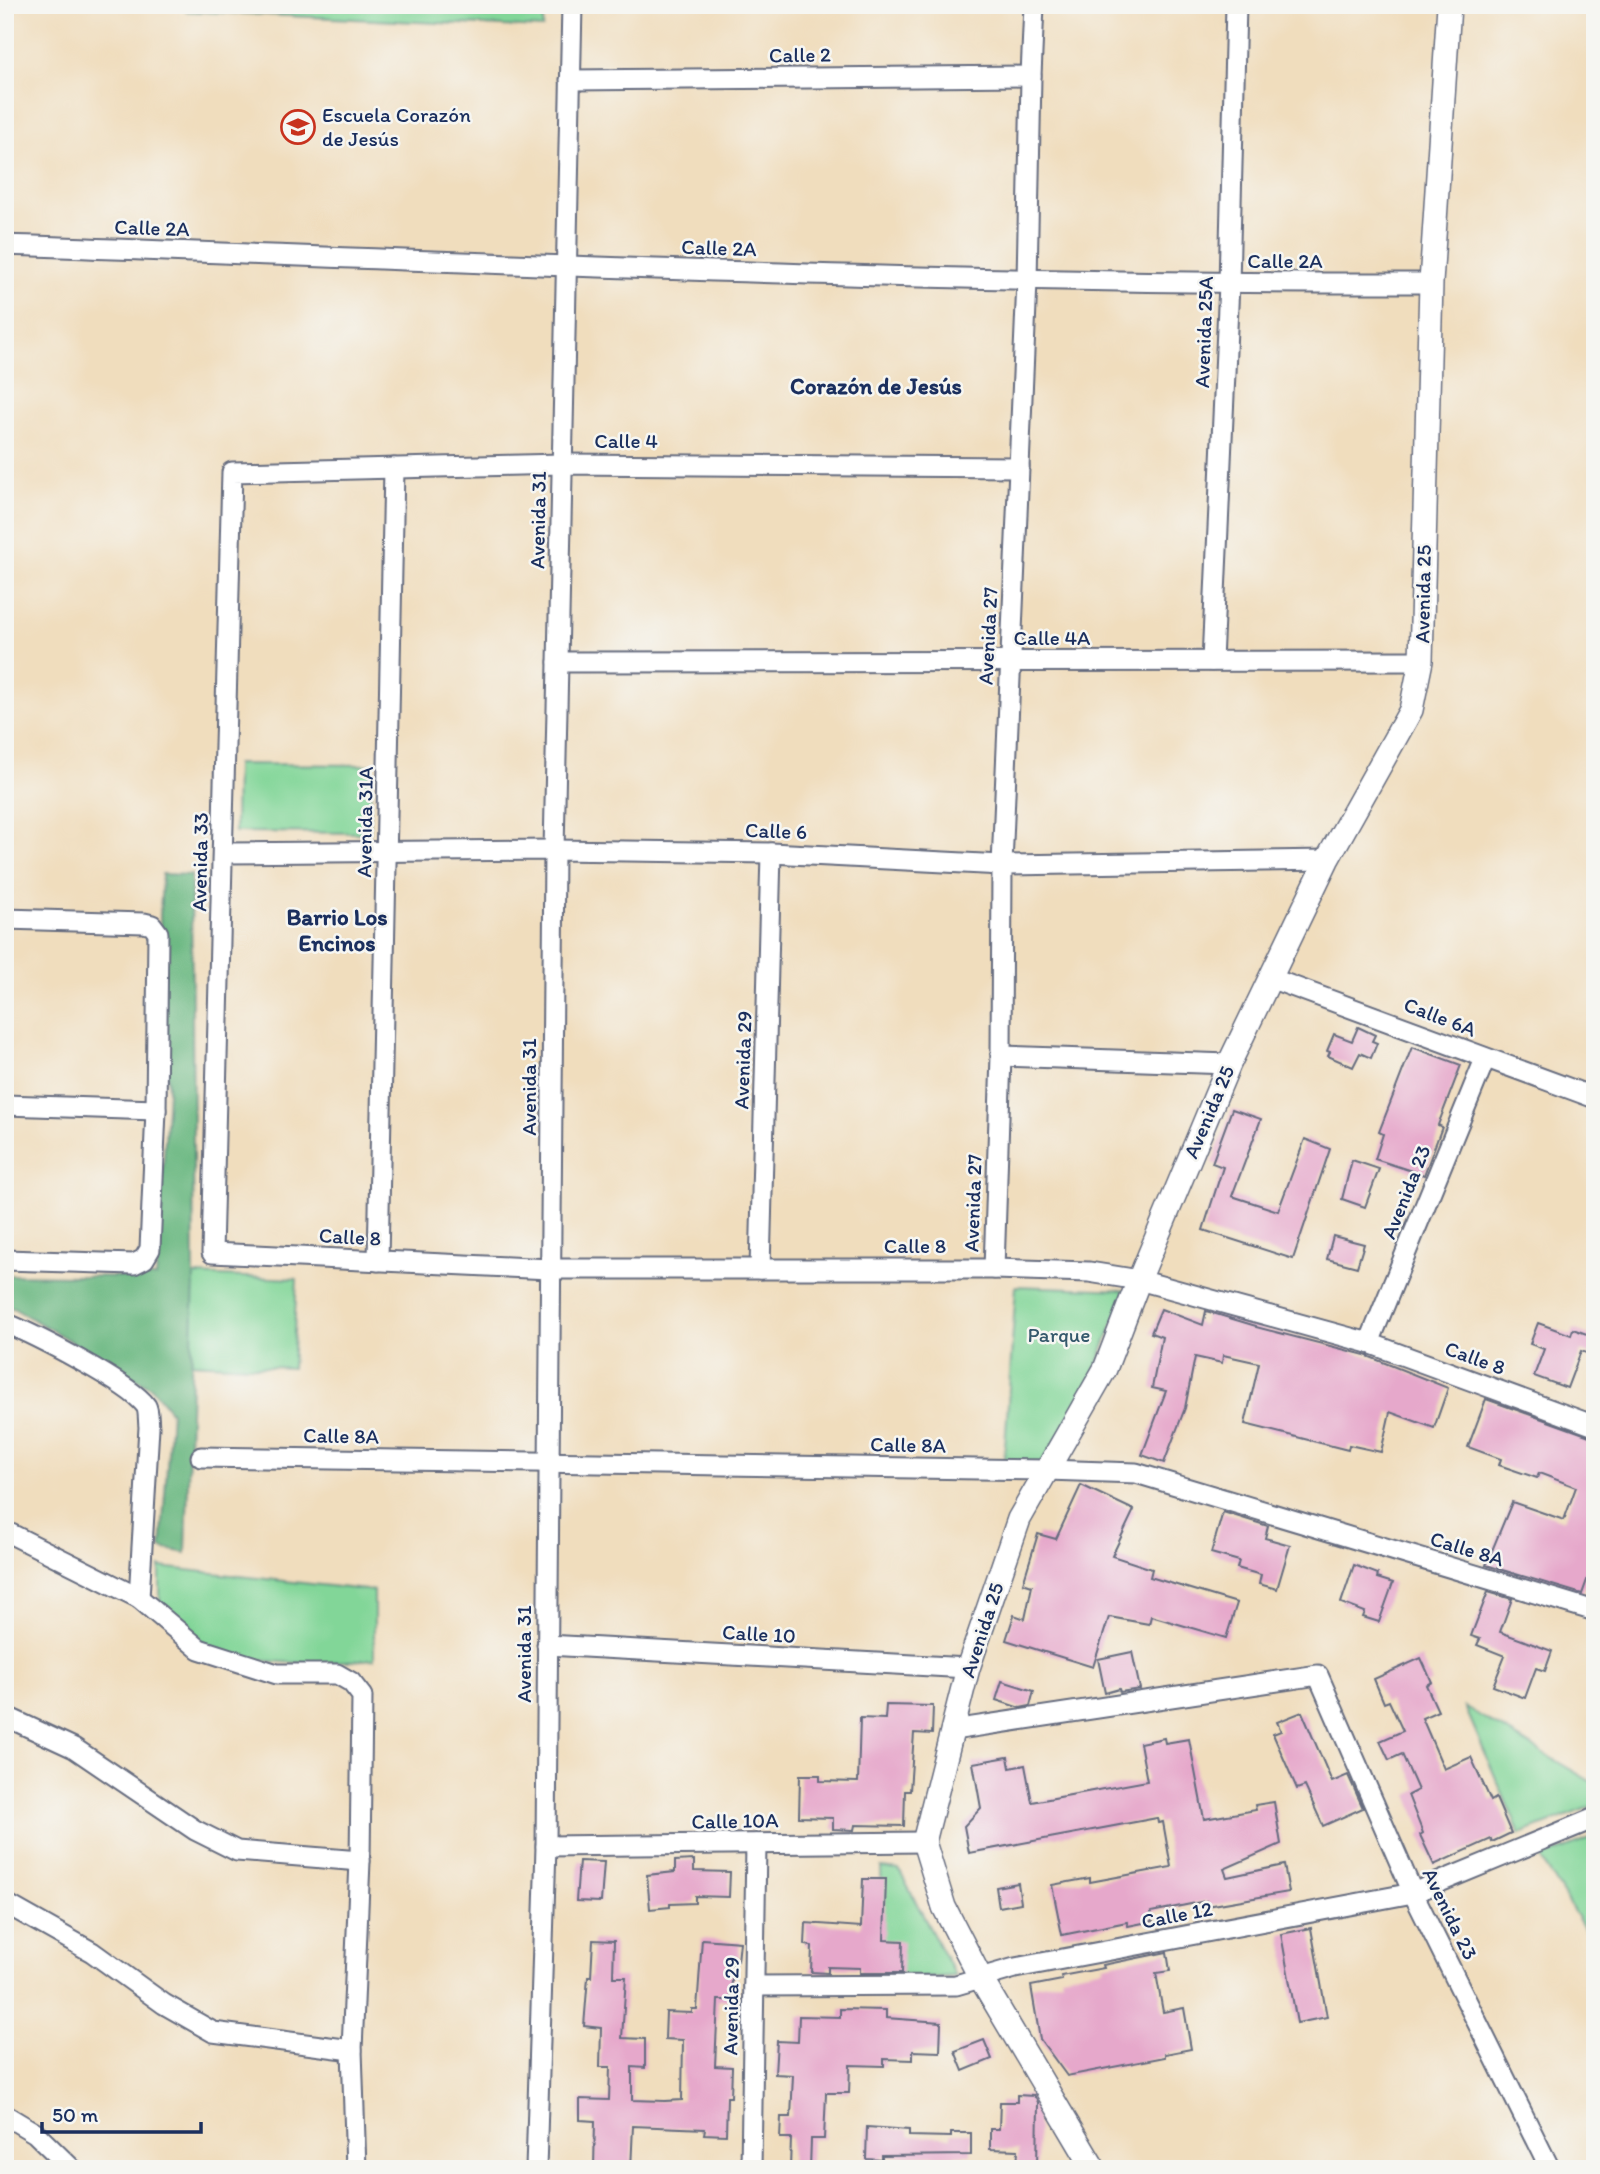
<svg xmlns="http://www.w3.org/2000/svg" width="1600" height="2174" font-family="Itim,sans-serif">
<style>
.green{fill:#82d698;stroke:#4e827b;stroke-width:2}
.forest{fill:#69b780;stroke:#42736f;stroke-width:2}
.building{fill:#e6a8cb}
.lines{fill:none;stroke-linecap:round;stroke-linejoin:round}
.minor-casing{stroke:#666c7f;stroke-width:23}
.tertiary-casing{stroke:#666c7f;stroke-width:26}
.minor{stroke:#fff;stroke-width:19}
.tertiary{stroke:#fff;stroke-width:23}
.labels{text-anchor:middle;stroke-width:5;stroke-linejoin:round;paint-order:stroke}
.street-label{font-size:21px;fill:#1b2f5e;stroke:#f6f6f2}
.poi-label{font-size:21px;fill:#1b2f5e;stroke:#f6f6f2;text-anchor:start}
.park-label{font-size:21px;fill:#35596c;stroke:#f6f6f2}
.neighbourhood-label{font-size:23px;font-weight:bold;fill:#1b2f5e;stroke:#f6f6f2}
</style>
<rect width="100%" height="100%" fill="#f6f6f2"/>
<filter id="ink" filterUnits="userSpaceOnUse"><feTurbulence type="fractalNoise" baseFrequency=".0143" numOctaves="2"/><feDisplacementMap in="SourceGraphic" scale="14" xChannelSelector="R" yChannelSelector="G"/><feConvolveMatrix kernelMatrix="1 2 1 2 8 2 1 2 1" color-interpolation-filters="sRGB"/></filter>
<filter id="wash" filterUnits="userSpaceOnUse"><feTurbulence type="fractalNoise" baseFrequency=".00686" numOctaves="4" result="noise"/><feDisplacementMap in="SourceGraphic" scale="28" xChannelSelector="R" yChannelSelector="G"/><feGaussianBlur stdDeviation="1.57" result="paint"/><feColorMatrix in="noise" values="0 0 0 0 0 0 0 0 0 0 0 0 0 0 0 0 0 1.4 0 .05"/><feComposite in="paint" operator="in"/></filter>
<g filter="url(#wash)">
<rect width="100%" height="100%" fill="#f0ddbd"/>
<g class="green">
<polygon points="185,5 544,5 543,28 185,11"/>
<polygon points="236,764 371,765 370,833 235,832"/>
<polygon points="194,1275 297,1279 292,1368 190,1363"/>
<polygon points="1016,1286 1125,1290 1095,1371 1044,1463 1004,1461"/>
<path d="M160,1567L374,1591V1659C319,1663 259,1669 208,1645C191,1636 175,1620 160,1609Z"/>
<polygon points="1465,1707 1595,1784 1595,1805 1520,1834"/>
<polygon points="1595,1837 1595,1946 1541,1858"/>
<polygon points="881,1868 899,1870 955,1976 884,1981"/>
</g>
<polygon class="forest" points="162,874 191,875 194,1275 186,1553 161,1548 171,1412 152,1388 13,1308 5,1306 5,1275 156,1277 168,1092 160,917"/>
<g id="blocks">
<g class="building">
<polygon points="1358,1027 1375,1035 1372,1041 1377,1043 1371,1058 1360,1053 1353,1067 1328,1056 1330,1052 1327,1051 1334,1034 1352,1041"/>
<polygon points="1412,1047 1461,1065 1438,1125 1442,1127 1424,1175 1375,1159 1383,1134 1379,1132"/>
<polygon points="1232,1109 1261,1119 1232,1196 1278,1211 1305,1139 1330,1149 1293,1259 1203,1230 1223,1167 1212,1163"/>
<polygon points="1352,1160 1379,1169 1365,1207 1342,1199"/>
<polygon points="1333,1236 1364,1244 1357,1267 1327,1259"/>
<polygon points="1161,1309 1203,1325 1206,1311 1256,1326 1256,1327 1365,1355 1448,1388 1434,1428 1390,1412 1381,1452 1349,1445 1348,1450 1245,1424 1259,1363 1223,1355 1222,1363 1195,1357 1185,1408 1164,1463 1142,1455 1166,1391 1152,1388 1162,1337 1151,1333"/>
<polygon points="1538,1323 1571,1335 1573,1329 1595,1337 1595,1356 1581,1351 1567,1388 1534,1376 1544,1349 1530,1344"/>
<polygon points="1486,1399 1595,1438 1595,1558 1582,1594 1486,1565 1512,1502 1564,1520 1576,1487 1539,1473 1537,1478 1499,1465 1501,1459 1468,1447"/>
<polygon points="1081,1485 1134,1510 1112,1556 1152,1569 1150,1577 1237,1603 1226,1638 1151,1616 1149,1624 1109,1617 1093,1667 1006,1640 1014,1615 1025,1619 1032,1586 1023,1583 1038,1534 1056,1539"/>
<polygon points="1223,1512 1268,1526 1265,1538 1290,1545 1277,1589 1259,1584 1261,1575 1237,1568 1239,1561 1211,1553"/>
<polygon points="1354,1565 1378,1574 1377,1578 1393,1583 1379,1622 1363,1617 1365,1612 1341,1603"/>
<polygon points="1488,1592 1512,1599 1500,1632 1552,1651 1545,1671 1536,1668 1525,1698 1493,1686 1505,1656 1477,1645 1480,1639 1471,1636"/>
<polygon points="1132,1652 1140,1689 1120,1692 1119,1689 1105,1693 1098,1659"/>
<polygon points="1421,1658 1432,1682 1426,1685 1438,1711 1422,1718 1444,1769 1471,1757 1491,1801 1496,1798 1511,1833 1492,1842 1491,1839 1434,1865 1420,1835 1423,1833 1408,1795 1418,1790 1402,1754 1389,1760 1380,1741 1403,1731 1389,1701 1384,1703 1374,1679"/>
<polygon points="1002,1681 1034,1691 1030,1706 1020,1708 996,1700"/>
<polygon points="886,1705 933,1706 932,1734 914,1733 910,1791 905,1791 904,1826 855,1825 854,1830 833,1829 833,1818 799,1817 800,1775 820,1775 820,1781 858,1782 860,1718 885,1719"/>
<polygon points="1302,1712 1332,1782 1348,1775 1363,1808 1323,1826 1305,1786 1297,1789 1273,1734 1281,1731 1277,1722"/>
<polygon points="1164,1738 1165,1743 1189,1739 1204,1819 1256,1810 1255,1805 1274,1802 1281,1844 1224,1869 1227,1877 1284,1865 1289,1892 1207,1906 1206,1901 1151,1912 1153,1921 1128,1926 1127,1922 1062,1935 1052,1885 1090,1878 1090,1882 1171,1867 1163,1822 1158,1823 1157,1818 969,1853 964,1826 981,1808 973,1763 1008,1757 1010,1768 1025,1765 1032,1802 1147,1781 1140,1743"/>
<polygon points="694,1860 694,1871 730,1872 729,1897 695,1896 695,1903 670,1904 670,1907 650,1909 647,1875 675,1872 675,1861"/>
<polygon points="579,1861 604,1862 601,1902 576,1901"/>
<polygon points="863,1879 886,1879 884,1940 903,1941 902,1973 860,1973 860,1968 828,1967 828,1973 811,1972 812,1946 805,1945 806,1923 861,1927"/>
<polygon points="1018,1883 1021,1903 999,1907 996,1887"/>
<polygon points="1311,1928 1327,2017 1297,2023 1281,1934"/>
<polygon points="702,1939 740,1942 738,1961 733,1961 731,2000 718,2000 715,2066 732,2067 731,2097 727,2097 726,2135 704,2134 705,2129 633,2126 631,2169 594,2169 595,2121 580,2120 580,2099 609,2100 610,2067 600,2067 601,2028 584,2026 588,1977 591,1977 593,1940 614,1941 613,1977 626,1977 622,2038 645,2039 645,2068 632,2067 632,2100 665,2101 682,2100 683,2040 665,2039 666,2012 692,2013 692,2009 697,2009"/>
<polygon points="1167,1952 1170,1971 1156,1973 1163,2012 1184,2008 1191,2049 1165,2054 1165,2057 1067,2076 1040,2039 1031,1986 1062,1980 1061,1976 1104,1968 1103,1965"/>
<polygon points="840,2009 886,2010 886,2018 941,2022 940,2052 913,2051 913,2060 884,2059 884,2066 850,2065 849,2093 826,2093 824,2139 811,2139 810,2169 790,2169 791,2138 780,2138 781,2117 791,2117 793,2075 775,2074 777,2041 798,2042 799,2016 840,2017"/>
<polygon points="984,2040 992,2059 963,2071 955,2051"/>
<polygon points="1017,2095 1034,2096 1038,2102 1037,2169 1017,2169 1018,2150 990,2149 990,2129 999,2129 1000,2102 1017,2102"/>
<polygon points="867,2127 909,2130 909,2136 951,2137 951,2133 971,2133 971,2155 882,2156 882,2160 866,2159"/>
</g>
</g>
</g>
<g filter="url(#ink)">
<use href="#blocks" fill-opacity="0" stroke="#666c7f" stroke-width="2"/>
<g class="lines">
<g class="minor-casing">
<g id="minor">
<polyline points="570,80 1031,76"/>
<path d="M5,245C480,262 956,285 1431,283"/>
<polyline points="1019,467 562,464 232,472 212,1253 550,1269 994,1269 1089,1272 1139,1280 1369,1343 1595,1426"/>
<polyline points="1212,661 1229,284 1236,5"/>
<polyline points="558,662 1421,661"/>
<polyline points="223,853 554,850 771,853 1002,865 1327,860"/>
<polyline points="5,919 144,923 152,925 158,933 156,1110 150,1249 144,1259 134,1264 5,1260"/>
<polyline points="1270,978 1595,1098"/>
<polyline points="1001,1056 1229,1064"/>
<polyline points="5,1105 156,1110"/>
<polyline points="378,1261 394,468"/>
<polyline points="760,1269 771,853"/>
<polyline points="994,1269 1001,1056 1002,865 1027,281 1031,76 1034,5"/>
<path d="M5,1323C33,1334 131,1384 146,1406C149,1411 148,1420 149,1427L139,1598"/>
<polyline points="1369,1343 1485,1059"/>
<polyline points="201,1457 1047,1470 1136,1473 1595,1611"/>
<polyline points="5,1531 139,1598 199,1649 277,1674 337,1674 351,1682 362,1696 360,1861 352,2050 356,2169"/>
<polyline points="547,1645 968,1668"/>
<polyline points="5,1716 74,1748 195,1830 237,1851 360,1861"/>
<polyline points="953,1730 1318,1675 1413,1893 1550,2169"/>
<polyline points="546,1846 924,1842"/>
<polyline points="5,1903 92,1952 164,2004 213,2032 352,2050"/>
<polyline points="754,1986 956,1985 1015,1968 1413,1893 1595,1818"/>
<polyline points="5,2115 35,2133 72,2169"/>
<polyline points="536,2169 546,1846 554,850 572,5"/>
<polyline points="751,2169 756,1844"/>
</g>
</g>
<g class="tertiary-casing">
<polyline id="tertiary" points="1094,2169 980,1977 944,1907 924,1842 968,1668 1019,1519 1105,1369 1139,1280 1229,1064 1327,860 1411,710 1421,661 1431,283 1449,5"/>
</g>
<use href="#minor" class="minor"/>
<use href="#tertiary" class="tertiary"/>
</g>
</g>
<defs>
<g id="school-ring" transform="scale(1.75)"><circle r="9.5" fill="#f6f6f2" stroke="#c8321e" stroke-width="1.5"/><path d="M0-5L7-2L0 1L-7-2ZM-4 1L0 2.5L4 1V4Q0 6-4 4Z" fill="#c8321e"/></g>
</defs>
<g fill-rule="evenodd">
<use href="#school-ring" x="298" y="127"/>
</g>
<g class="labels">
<g class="street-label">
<text transform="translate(800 55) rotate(-1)" y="7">Calle 2</text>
<text transform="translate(152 228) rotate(2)" y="7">Calle 2A</text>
<text transform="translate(719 248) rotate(2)" y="7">Calle 2A</text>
<text x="1285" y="268">Calle 2A</text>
<text transform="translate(1204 332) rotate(-88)" y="7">Avenida 25A</text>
<text x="626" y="448">Calle 4</text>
<text transform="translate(538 520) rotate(-89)" y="7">Avenida 31</text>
<text transform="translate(1423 594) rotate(-89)" y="7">Avenida 25</text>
<text transform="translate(988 636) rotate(-87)" y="7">Avenida 27</text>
<text x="1052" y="645">Calle 4A</text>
<text transform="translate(365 822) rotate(-89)" y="7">Avenida 31A</text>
<text transform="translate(776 831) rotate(2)" y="7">Calle 6</text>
<text transform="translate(200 862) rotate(-89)" y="7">Avenida 33</text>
<text transform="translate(1440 1017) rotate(21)" y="7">Calle 6A</text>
<text transform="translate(743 1060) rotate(-88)" y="7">Avenida 29</text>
<text transform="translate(529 1087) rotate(-90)" y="7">Avenida 31</text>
<text transform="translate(1209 1112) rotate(-67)" y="7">Avenida 25</text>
<text transform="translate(1406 1192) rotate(-68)" y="7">Avenida 23</text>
<text transform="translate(973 1203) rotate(-88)" y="7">Avenida 27</text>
<text transform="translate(350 1237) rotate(3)" y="7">Calle 8</text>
<text x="915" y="1253">Calle 8</text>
<text transform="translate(1475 1358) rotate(20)" y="7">Calle 8</text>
<text transform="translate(341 1436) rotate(1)" y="7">Calle 8A</text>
<text transform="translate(908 1445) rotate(1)" y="7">Calle 8A</text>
<text transform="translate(1467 1549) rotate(17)" y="7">Calle 8A</text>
<text transform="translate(982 1630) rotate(-72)" y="7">Avenida 25</text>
<text transform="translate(759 1634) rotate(3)" y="7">Calle 10</text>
<text transform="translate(524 1654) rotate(-90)" y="7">Avenida 31</text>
<text transform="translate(735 1821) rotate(-1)" y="7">Calle 10A</text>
<text transform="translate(1450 1914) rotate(64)" y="7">Avenida 23</text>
<text transform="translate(1177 1915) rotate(-11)" y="7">Calle 12</text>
<text transform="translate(731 2006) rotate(-89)" y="7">Avenida 29</text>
</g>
<g class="poi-label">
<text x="322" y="122">Escuela Corazón<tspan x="322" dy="24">de Jesús</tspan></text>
</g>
<g class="park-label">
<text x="1059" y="1342">Parque</text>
</g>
<g class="neighbourhood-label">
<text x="876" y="394">Corazón de Jesús</text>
<text x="337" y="925">Barrio Los<tspan x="337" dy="26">Encinos</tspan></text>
</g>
</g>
<rect width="1600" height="2174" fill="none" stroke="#f6f6f2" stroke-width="28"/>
<path d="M42 2122v10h159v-10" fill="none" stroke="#1b2f5e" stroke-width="3.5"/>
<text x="52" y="2122" font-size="21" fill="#1b2f5e" stroke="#f6f6f2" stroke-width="5" paint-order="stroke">50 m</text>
</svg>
